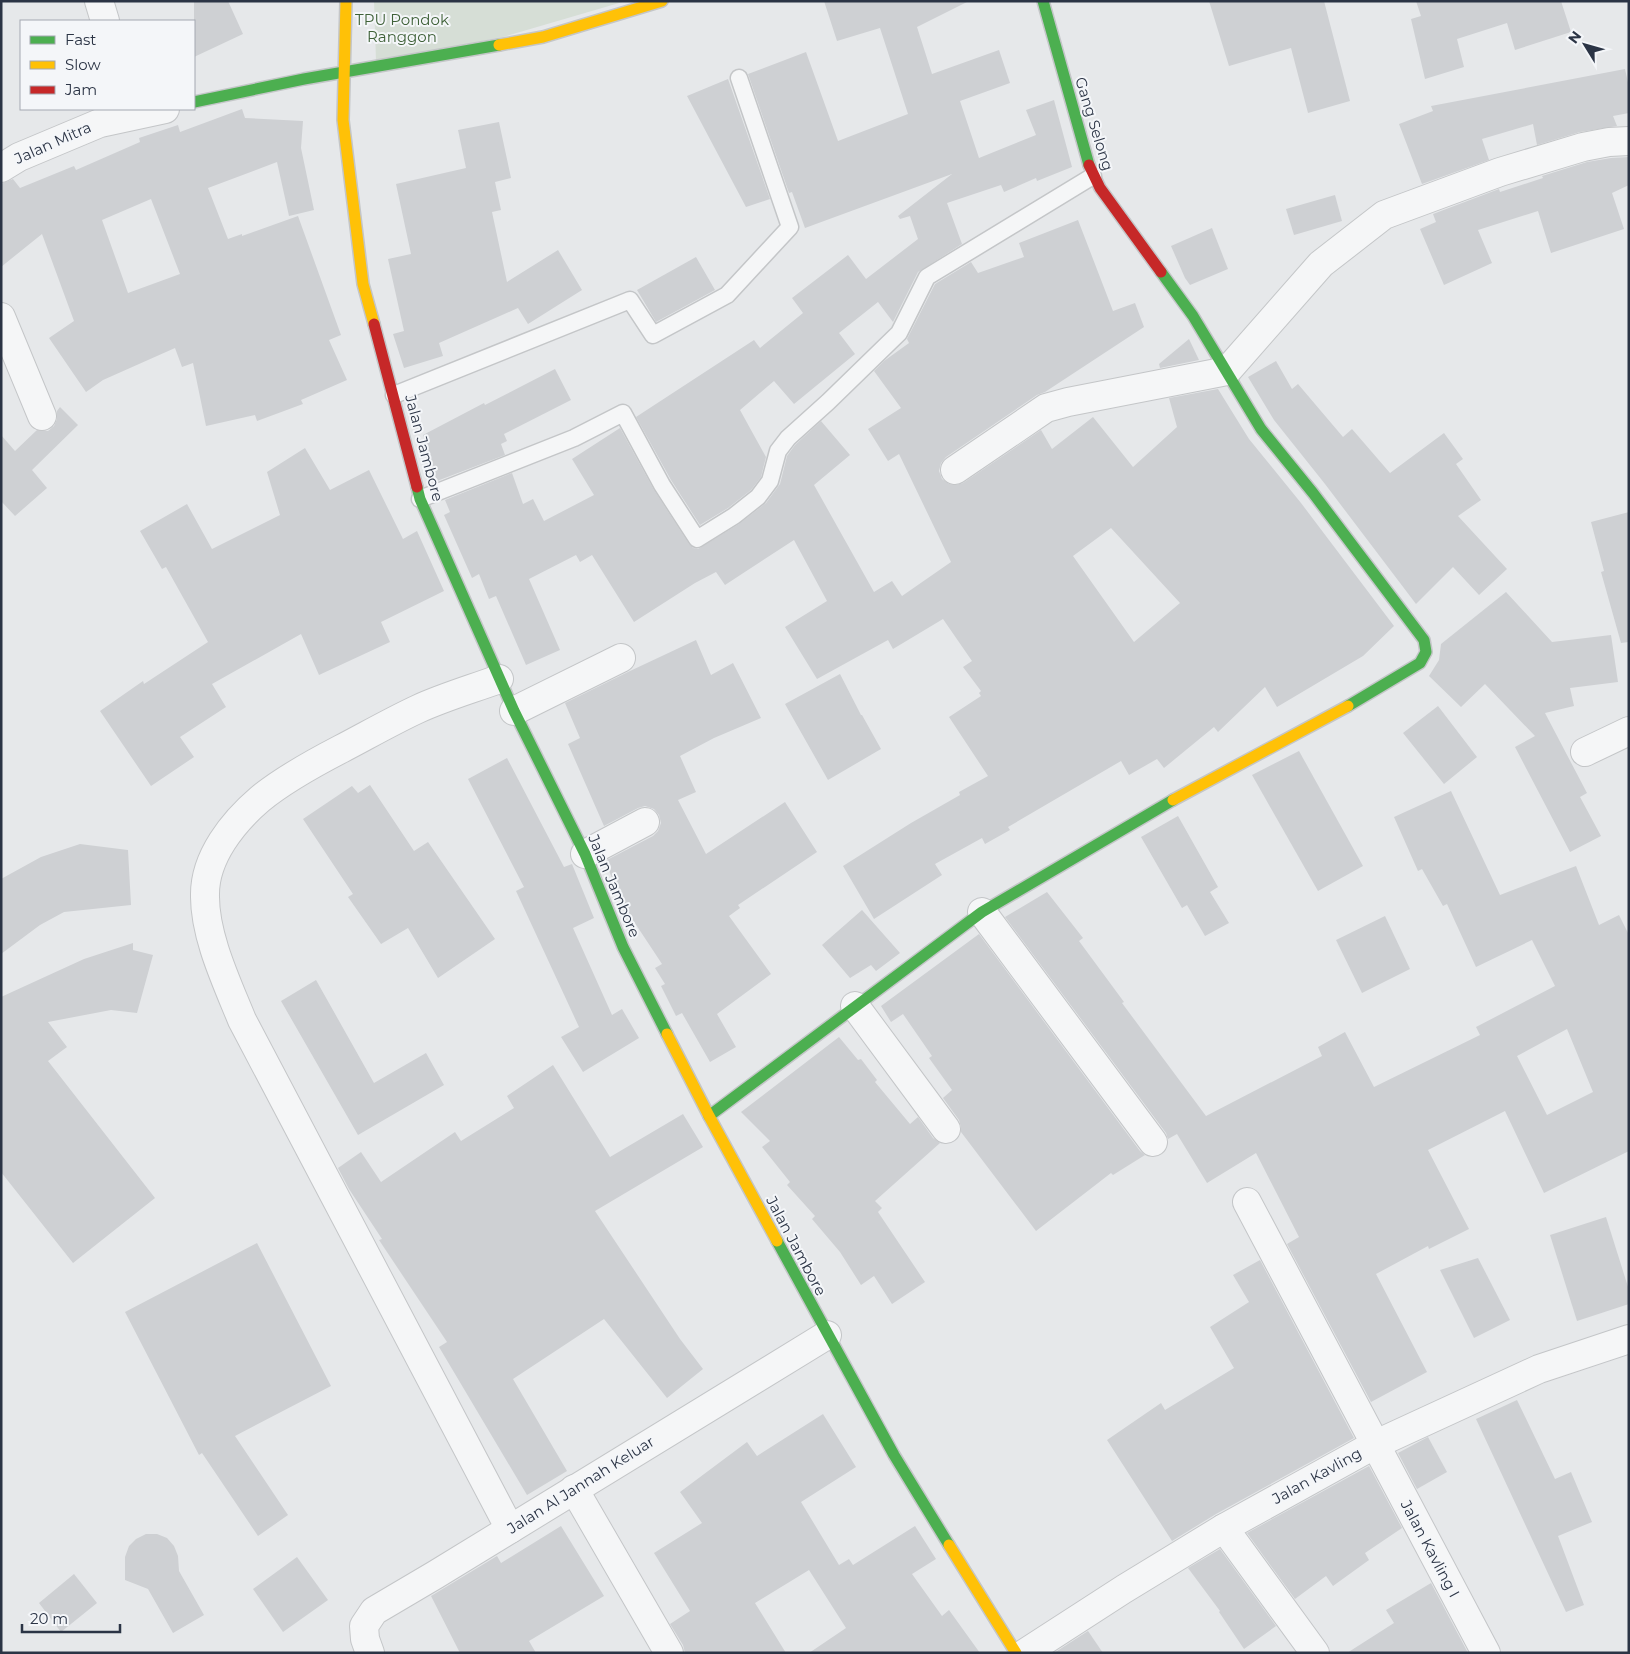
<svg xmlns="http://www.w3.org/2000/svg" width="1630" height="1654" font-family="Montserrat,sans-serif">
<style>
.green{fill:#d6ded6}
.building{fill:#ced0d3;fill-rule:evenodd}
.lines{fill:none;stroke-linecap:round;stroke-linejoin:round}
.lane-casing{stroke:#c4c6c8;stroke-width:19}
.street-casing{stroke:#c4c6c8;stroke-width:30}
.fast-casing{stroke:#c4c6c8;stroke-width:14}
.slow-casing{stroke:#c4c6c8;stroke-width:14}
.jam-casing{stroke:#c4c6c8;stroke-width:14}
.lane{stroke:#f5f6f7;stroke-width:16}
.street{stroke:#f5f6f7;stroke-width:28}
.fast{stroke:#4caf50;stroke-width:11}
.slow{stroke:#ffc107;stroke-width:11}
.jam{stroke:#c62828;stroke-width:11}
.labels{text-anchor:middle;stroke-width:4;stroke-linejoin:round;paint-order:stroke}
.park-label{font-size:15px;fill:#3f6138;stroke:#f4f6f9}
.street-label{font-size:15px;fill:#2b3445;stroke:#f4f6f9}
</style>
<rect width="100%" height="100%" fill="#e6e8ea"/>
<polygon class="green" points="374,1 626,1 503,37 376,61"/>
<g class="building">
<polygon points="194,1 228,1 243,34 194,57"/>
<polygon points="824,1 969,1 917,27 932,74 999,50 1010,83 960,101 979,158 1036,135 1026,110 1054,100 1072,167 1037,181 1036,178 1004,192 1001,185 947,203 962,244 918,272 893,322 878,302 839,333 855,354 794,404 774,381 740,410 766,457 761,477 751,490 728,508 700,525 671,480 636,417 754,340 760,348 803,313 792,298 848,255 866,279 918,239 910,216 900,219 898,216 952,174 805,228 792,192 789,193 748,74 806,52 838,141 908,114 880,28 837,41"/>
<polygon points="1209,1 1324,1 1350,101 1308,113 1291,48 1229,66"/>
<polygon points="1416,1 1561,1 1571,32 1515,50 1507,23 1457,39 1464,67 1425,79 1411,19 1421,16"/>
<polygon points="1625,69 1629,87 1629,113 1613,116 1617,126 1580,132 1537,145 1533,124 1482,139 1489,160 1422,184 1399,124 1433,111 1431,106"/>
<polygon points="728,79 770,199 746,207 687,96"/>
<path d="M242,109L245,118L303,121L301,148L314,210L289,216L277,162L208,188L228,239L242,234V236L298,216L341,335L329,340L347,380L301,400L303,404L257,421L255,415L206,426L193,363L182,367L175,348L103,380L86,392L49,338L74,321L42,234L1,267V184L13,179L20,188L74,166L76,170L140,142L139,138L178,125L180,132ZM151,199L180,274L128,293L102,220Z"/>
<polygon points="499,122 511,178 495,182 501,210 492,212 507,282 558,250 582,290 528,324 518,308 439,343 443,356 404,368 393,334 404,331 388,259 411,254 396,184 466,168 458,130"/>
<polygon points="1629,157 1629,185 1612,193 1624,229 1551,253 1538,211 1478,230 1492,263 1444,285 1420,229 1436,222 1433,214 1499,189 1500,192 1543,178 1542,176 1587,162 1611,158"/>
<polygon points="1335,195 1342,221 1294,235 1286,209"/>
<path d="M1078,220L1113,311L1135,303L1144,327L1045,392L1037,395L946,457L941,463L939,471L942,479L949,484L957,485L963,483L1041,430L1052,449L1093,417L1133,467L1177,427L1169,398L1218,389L1249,439L1301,503L1394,626L1363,656L1277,707L1265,687L1218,732L1214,727L1164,768L1157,759L1129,775L1121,761L1008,827L1010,830L985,844L982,838L935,864L942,875L874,919L843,866L911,823L960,795L959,792L988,776L949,717L981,696L979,693L981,691L963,667L972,661L943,619L893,649L888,640L817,679L785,627L827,601L794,540L725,585L716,572L695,583L634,622L592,555L580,562L576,555L529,579L560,650L526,665L496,596L489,599L479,574L472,578L444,515L450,512L445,500L512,473L523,504L533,499L544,521L594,495L572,459L620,428L654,490L689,544L693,548L698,549L739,524L766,503L780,484L787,456L795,445L821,421L850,455L814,485L874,592L892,581L902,596L951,562L899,454L888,461L868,429L901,408L874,371L884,361L909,343L907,339L935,284L971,262L978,273L1024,257L1019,243ZM1111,528L1180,603L1134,642L1073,556Z"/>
<polygon points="1212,228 1228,269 1190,285 1185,278 1171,246"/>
<polygon points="696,257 715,290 656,322 637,290"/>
<polygon points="1189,339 1199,360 1160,368 1159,364"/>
<polygon points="1276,361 1292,389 1298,384 1343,437 1352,429 1390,473 1444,433 1463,459 1456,464 1481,500 1458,516 1507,569 1479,595 1453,567 1416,604 1325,484 1274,420 1248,377"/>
<polygon points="555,369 571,400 504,434 507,441 501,444 505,455 437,481 423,435 484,403 485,405"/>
<polygon points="60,407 78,425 32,470 47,488 15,516 1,501 1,435 15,451 37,430 48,431 54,426 57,419 57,411"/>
<polygon points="305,448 330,490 369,470 403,539 417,531 444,591 381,622 390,642 319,675 301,634 212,684 226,707 180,737 194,757 151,786 100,711 143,681 144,684 208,642 166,567 162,569 140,531 187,504 212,549 280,515 267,472"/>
<polygon points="1629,512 1629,642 1621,643 1601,572 1604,571 1591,522"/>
<polygon points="1506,592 1552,642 1611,635 1618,682 1570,688 1574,706 1545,713 1587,793 1580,797 1601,836 1570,852 1515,747 1535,736 1485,684 1461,707 1429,676 1439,660 1441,644"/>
<polygon points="696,640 711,675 733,663 761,718 714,738 680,756 696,792 678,800 706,854 785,802 817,852 738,905 740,908 729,916 771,974 717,1014 736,1047 710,1062 682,1013 676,1016 661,986 665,984 655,968 662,964 623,905 605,861 653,836 658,831 661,823 659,815 654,809 645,806 638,808 604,826 568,744 580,738 565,703 630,671"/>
<polygon points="840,674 861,715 862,715 881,749 828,780 785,704"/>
<polygon points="1438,706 1477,757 1444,784 1403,733"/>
<polygon points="1299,751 1363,866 1318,891 1252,775"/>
<polygon points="507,758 564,867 572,864 594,918 573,928 612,1015 622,1009 639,1038 583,1072 561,1037 579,1027 516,891 524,887 468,779"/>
<polygon points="370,785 414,851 428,842 495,939 438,978 408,928 381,944 348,897 353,894 303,819 352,786 358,793"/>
<path d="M1451,791L1500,895L1576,866L1599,925L1619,915L1629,935V1151L1544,1193L1505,1111L1428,1150L1469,1229L1429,1249L1428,1246L1376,1274L1427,1372L1371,1402L1287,1244L1299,1237L1256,1153L1207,1183L1177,1134L1168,1139L1166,1133L1005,917L1047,892L1083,938L1079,941L1124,1002L1122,1003L1206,1116L1322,1056L1318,1047L1345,1032L1374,1087L1480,1035L1476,1027L1555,986L1532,940L1476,967L1447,904L1443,906L1422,869L1418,871L1394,817ZM1567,1029L1593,1092L1547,1115L1517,1056Z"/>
<polygon points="1178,816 1218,887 1210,892 1229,923 1205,936 1187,905 1182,908 1141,837"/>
<polygon points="80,844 128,850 131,905 64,912 40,925 1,954 1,879 41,857"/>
<polygon points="862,910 900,953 876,971 871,965 850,978 822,945"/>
<polygon points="1385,916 1410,969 1362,993 1336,940"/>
<polygon points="979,934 1140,1151 1145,1155 1113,1175 1111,1173 1036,1231 961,1132 961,1127 959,1120 943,1098 952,1090 929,1058 932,1056 903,1014 891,1022 881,1006"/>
<polygon points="133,943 133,950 153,955 137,1013 111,1010 48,1022 67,1047 48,1061 155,1198 73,1263 1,1172 1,997 84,959"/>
<polygon points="316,980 374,1083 426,1053 444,1085 358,1135 281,1001"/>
<polygon points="839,1037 858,1060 861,1059 877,1080 875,1082 910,1124 918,1117 933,1138 940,1143 875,1201 882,1208 878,1212 925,1282 892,1304 874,1276 861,1285 840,1252 812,1219 815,1216 787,1185 790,1182 762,1147 770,1141 741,1112"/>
<polygon points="553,1065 610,1157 683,1114 703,1147 595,1211 680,1339 703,1369 667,1398 604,1319 513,1379 567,1471 527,1495 439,1347 447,1342 379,1240 382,1239 349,1189 338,1168 361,1152 381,1182 455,1132 461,1141 514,1108 507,1096"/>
<polygon points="1606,1217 1629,1290 1629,1304 1577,1321 1550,1235"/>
<polygon points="257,1243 331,1386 235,1436 288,1515 258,1536 202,1453 199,1455 125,1312"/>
<polygon points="1478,1258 1510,1320 1474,1338 1440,1270"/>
<polygon points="1260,1260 1354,1438 1216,1514 1172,1541 1107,1440 1161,1403 1165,1410 1234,1368 1210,1327 1249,1302 1233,1275"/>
<polygon points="1517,1400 1555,1479 1571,1472 1592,1522 1558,1536 1584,1605 1566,1612 1476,1419"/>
<polygon points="823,1414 856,1467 801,1502 839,1565 849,1559 853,1565 915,1526 936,1559 912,1574 942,1616 949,1610 980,1653 809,1653 846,1628 809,1570 755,1603 786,1653 685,1653 683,1645 670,1624 690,1611 654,1553 702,1523 680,1492 747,1442 757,1456"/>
<polygon points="1428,1437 1447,1472 1417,1489 1398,1453"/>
<polygon points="1369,1466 1402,1528 1365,1553 1369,1560 1333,1586 1326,1576 1295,1599 1247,1533"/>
<polygon points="561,1526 604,1596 529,1641 536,1653 460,1653 431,1596 497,1556 501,1563"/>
<polygon points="146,1534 157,1534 167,1538 174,1546 178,1556 179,1571 204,1615 173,1633 148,1589 125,1580 125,1557 129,1546 136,1539"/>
<polygon points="1220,1549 1276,1626 1244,1649 1219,1612 1220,1611 1188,1568"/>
<polygon points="297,1557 328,1600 283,1632 253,1589"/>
<polygon points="74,1574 97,1603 61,1632 39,1603"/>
<polygon points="1431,1583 1468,1653 1347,1653 1394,1623 1386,1610"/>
<polygon points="1088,1631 1103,1653 1054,1653"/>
</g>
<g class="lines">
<g class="lane-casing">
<g id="lane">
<polyline points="394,395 630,300 653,335 727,295 790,227 739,78"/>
<polyline points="420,499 574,438 623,413 662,485 697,539 734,516 758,497 770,481 778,451 788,438 828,402 899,333 927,277 1093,176"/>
</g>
</g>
<g class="street-casing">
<g id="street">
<polyline points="99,1 105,21"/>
<polyline points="1,168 19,157 100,123 165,109"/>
<polyline points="1,317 42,416"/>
<polyline points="955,470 1046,408 1068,402 1227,371 1321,264 1384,215 1500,172 1583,147 1609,142 1629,141"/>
<path d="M499,679C472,689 444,697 418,709C392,721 366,736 341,749C314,763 283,780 260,799C233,822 205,857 205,894C204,935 227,983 242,1020L510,1529"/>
<polyline points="514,711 621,658"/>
<polyline points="1585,752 1629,731"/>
<polyline points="585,854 645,822"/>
<polyline points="982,912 1153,1142"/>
<polyline points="855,1006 946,1129"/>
<polyline points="1247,1202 1486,1653"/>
<polyline points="574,1489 669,1653"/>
<polyline points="1224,1528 1315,1653"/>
<polyline points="370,1653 365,1639 364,1626 374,1611 435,1575 827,1335"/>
<polyline points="1025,1653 1124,1589 1224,1528 1374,1445 1539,1369 1629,1339"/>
</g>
</g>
<g class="fast-casing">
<g id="fast">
<polyline points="1043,1 1089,165"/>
<polyline points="194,102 304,79 499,45"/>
<polyline points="1161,272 1193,316 1261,429 1313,493 1424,640 1426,652 1420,663 1348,706"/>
<polyline points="417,487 420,499 514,711 585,854 623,947 667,1034"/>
<polyline points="709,1116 982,912 1173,800"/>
<polyline points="777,1241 894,1455 949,1545"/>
</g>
</g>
<g class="slow-casing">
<g id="slow">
<polyline points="346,1 343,120 363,284 374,324"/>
<polyline points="499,45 543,37 662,1"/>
<polyline points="1173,800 1348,706"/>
<polyline points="667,1034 709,1116 777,1241"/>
<polyline points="949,1545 1016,1653"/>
</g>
</g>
<g class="jam-casing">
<g id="jam">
<polyline points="1089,165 1100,188 1161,272"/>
<polyline points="374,324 417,487"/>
</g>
</g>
<use href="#lane" class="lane"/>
<use href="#street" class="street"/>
<use href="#fast" class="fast"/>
<use href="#slow" class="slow"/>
<use href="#jam" class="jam"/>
</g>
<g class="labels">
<g class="park-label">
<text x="402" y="25">TPU Pondok<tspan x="402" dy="17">Ranggon</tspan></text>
</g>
<g class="street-label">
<text transform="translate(1094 124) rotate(73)" y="5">Gang Selong</text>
<text transform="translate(53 143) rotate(-24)" y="5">Jalan Mitra</text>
<text transform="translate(424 448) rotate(75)" y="5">Jalan Jambore</text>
<text transform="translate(614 886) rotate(67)" y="5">Jalan Jambore</text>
<text transform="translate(796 1246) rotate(62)" y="5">Jalan Jambore</text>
<text transform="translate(1317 1476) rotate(-29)" y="5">Jalan Kavling</text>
<text transform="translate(581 1485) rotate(-32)" y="5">Jalan Al Jannah Keluar</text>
<text transform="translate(1430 1549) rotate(62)" y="5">Jalan Kavling I</text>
</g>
</g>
<rect width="1630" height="1654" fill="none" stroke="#2b3445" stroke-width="5"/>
<rect x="20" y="20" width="175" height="90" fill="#f4f6f9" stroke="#a4a8b1"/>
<rect x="30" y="36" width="25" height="8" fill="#4caf50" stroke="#a4a8b1"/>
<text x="65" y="45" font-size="15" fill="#2b3445">Fast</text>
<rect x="30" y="61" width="25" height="8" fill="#ffc107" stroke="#a4a8b1"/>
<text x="65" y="70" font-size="15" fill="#2b3445">Slow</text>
<rect x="30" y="86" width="25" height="8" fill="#c62828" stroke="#a4a8b1"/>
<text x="65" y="95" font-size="15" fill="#2b3445">Jam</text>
<g transform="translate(1585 45) rotate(307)" stroke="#f4f6f9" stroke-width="4" paint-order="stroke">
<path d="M0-4L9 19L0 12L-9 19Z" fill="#2b3445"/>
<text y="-8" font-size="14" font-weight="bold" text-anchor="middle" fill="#2b3445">N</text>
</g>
<path d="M22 1624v8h98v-8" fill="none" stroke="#2b3445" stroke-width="2.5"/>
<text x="30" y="1624" font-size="15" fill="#2b3445" stroke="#f4f6f9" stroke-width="4" paint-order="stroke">20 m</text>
</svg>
